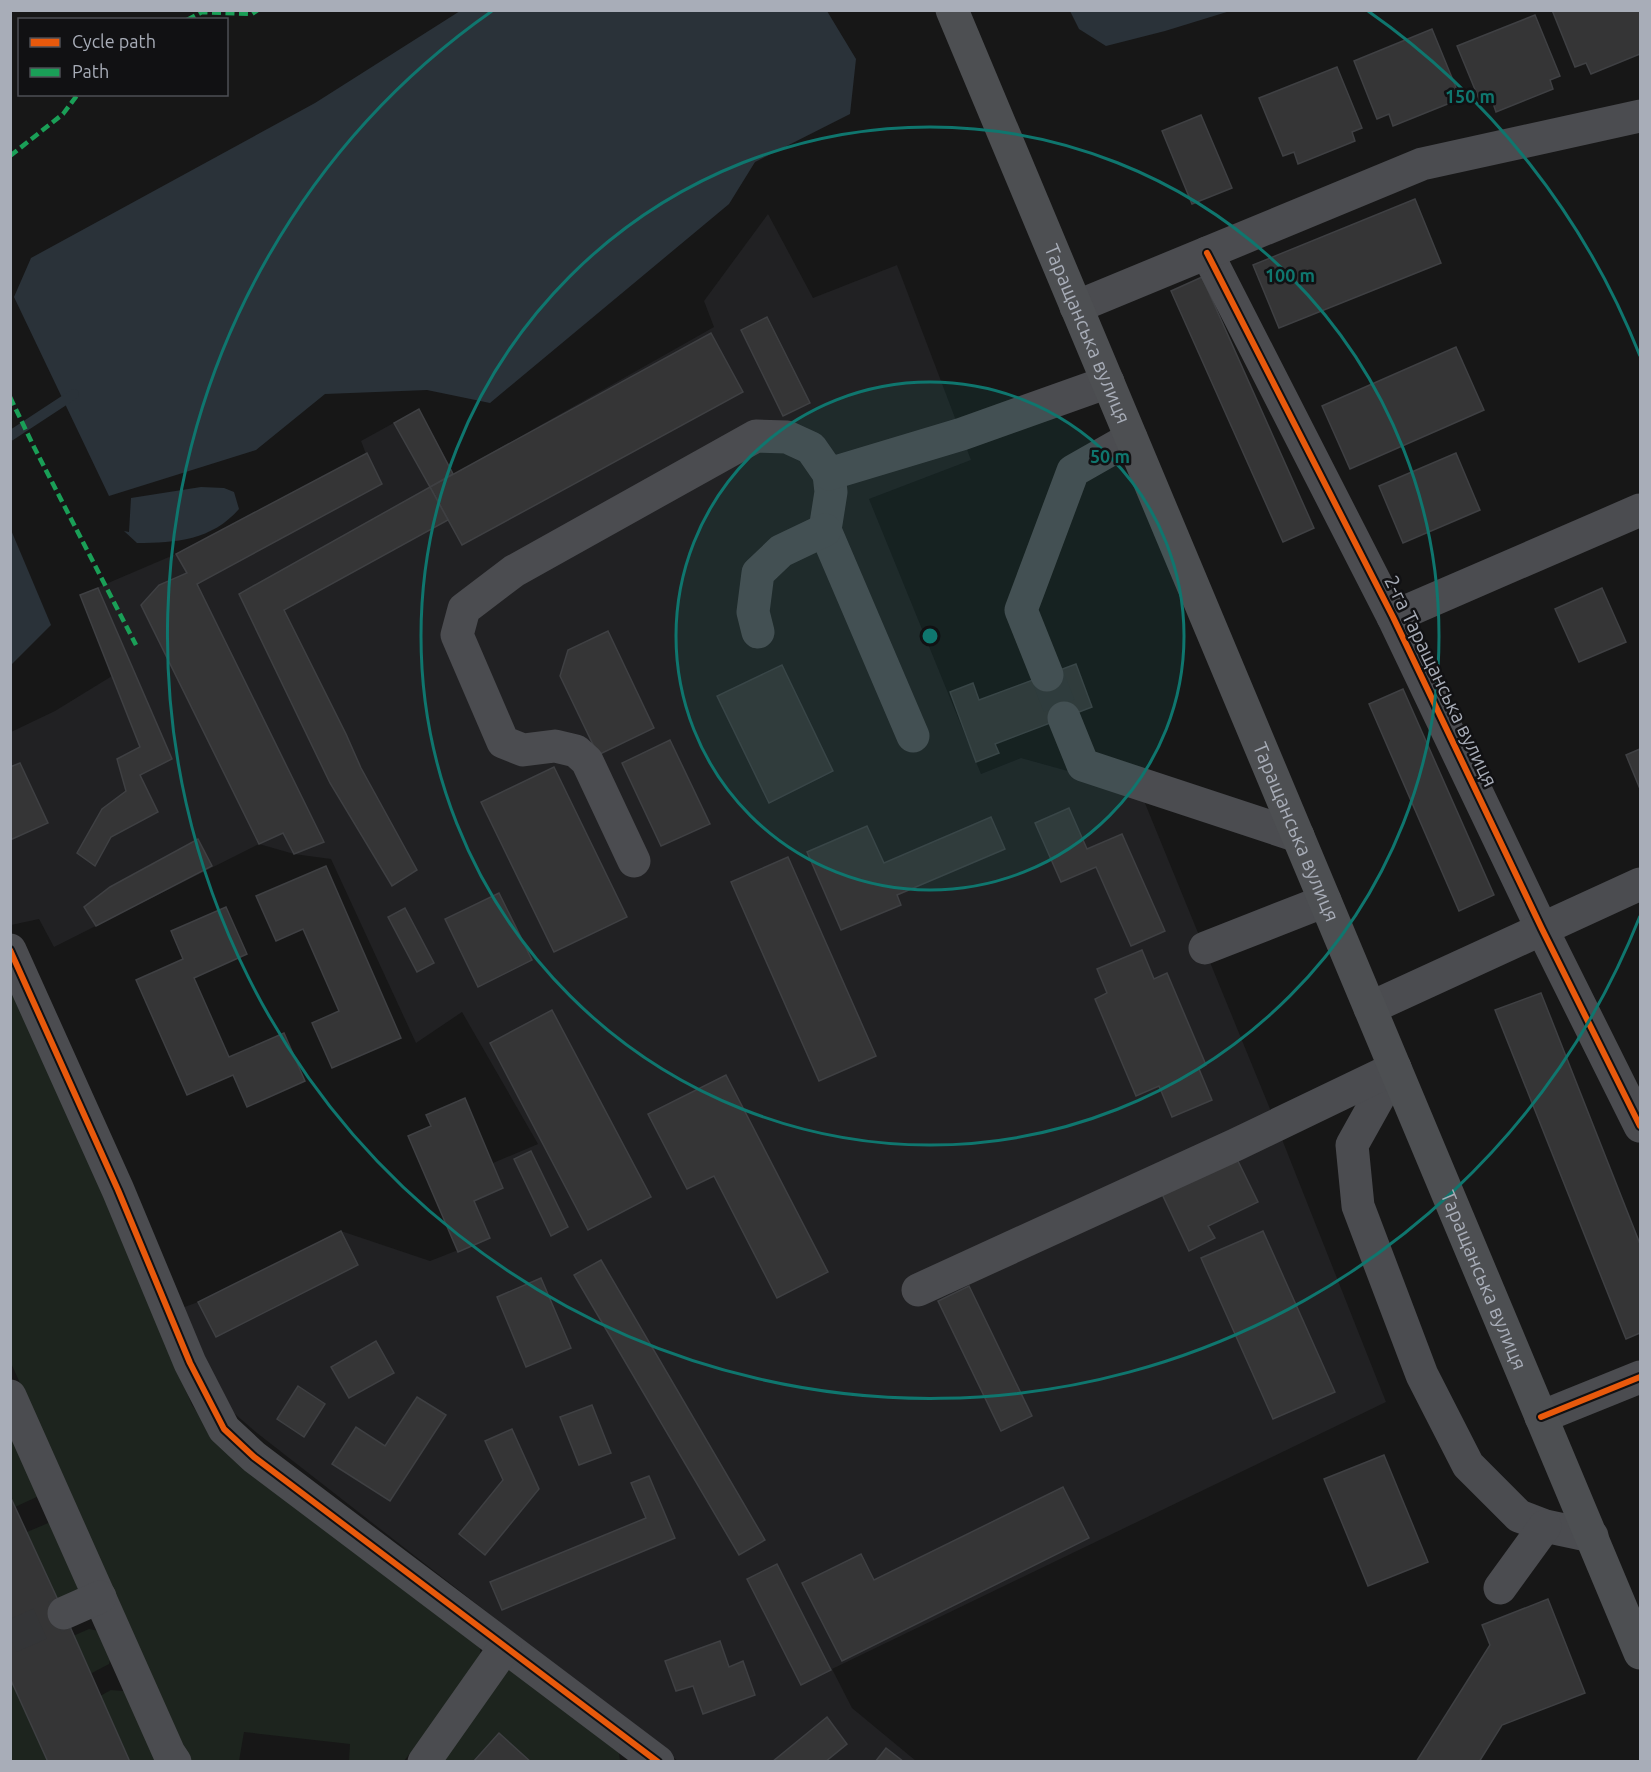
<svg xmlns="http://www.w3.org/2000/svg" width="1651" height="1772" font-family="Ubuntu,sans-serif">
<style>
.built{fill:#212123}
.green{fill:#1d241e}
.water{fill:#2a3239}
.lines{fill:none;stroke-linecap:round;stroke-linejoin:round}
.stream{stroke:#2a3239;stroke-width:10}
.building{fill:#353536;stroke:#3f4043;stroke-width:1.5}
.minor-tunnel{stroke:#343537;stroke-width:33;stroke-dasharray:33 16;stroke-linecap:butt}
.minor{stroke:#4b4c50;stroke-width:33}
.major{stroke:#4d4f52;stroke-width:33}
.quiet{stroke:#1a9f57;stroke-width:4.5;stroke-dasharray:9 4.5;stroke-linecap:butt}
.cycleway-casing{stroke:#111113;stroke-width:10}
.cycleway{stroke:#e8590c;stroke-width:6}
.ring{fill:none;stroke:#0f766e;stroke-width:3}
.labels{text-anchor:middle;stroke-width:5;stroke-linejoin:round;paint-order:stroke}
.street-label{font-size:20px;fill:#a8adb8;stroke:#111113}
.centre{fill:#0f766e;stroke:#111113;stroke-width:3}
.ring-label{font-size:18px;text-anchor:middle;font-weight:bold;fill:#0f766e;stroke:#111113;stroke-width:5;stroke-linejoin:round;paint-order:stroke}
</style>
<rect width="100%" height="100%" fill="#171717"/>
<polygon class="built" points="768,214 813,298 897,265 971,460 869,499 981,774 1021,758 1140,791 1268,1104 1386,1402 832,1669 852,1708 916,1761 678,1761 257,1433 220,1401 182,1308 198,1302 341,1231 430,1261 489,1238 474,1201 503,1188 493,1163 538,1144 462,1012 416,1043 331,859 294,854 259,844 54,947 39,919 11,925 11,732 55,711 112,676 80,595 176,554 366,454 361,441 419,409 454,474 714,327 704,301"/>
<g class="green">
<polygon points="10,992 17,994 25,1010 192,1405 203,1421 480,1647 481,1662 404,1761 349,1761 350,1744 244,1732 239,1761 191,1761 185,1754 11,1363"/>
<polygon points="10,1425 41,1495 15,1507 11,1496"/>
<polygon points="53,1521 84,1591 59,1605 27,1532"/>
<polygon points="89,1629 104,1632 112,1652 109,1664 90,1674 73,1636"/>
<polygon points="507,1669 517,1672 619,1753 620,1761 531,1761 499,1733 473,1761 439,1762"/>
<polygon points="11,1678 48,1761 11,1761"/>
<polygon points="111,1690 123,1691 135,1700 159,1761 130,1761 100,1696"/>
</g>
<g class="water">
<polygon points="460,11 827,11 856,59 850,114 755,162 729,204 490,403 427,390 325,394 256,450 109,496 14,297 31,258 315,103"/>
<polygon points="1070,11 1230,11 1165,31 1106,46 1079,29"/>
<path d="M201,487L224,488L234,492L239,509C212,540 176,543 137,543L124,531L129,532L131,498Z"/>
<polygon points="11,530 51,625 11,665 10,665"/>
</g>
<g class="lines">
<polyline class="stream" points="10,436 74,394"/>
</g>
<g class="building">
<polygon points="1552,10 1640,10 1640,54 1591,74 1586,63 1575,67"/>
<polygon points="1535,15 1560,76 1550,80 1553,89 1496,112 1492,100 1481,104 1457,46"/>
<polygon points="1432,29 1457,90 1446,94 1450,103 1393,126 1389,114 1377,119 1354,61"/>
<polygon points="1337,67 1362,128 1352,132 1355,141 1298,164 1294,152 1283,156 1259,98"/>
<polygon points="1201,115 1232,188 1192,204 1162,131"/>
<polygon points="1415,199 1441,263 1279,328 1253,265"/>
<polygon points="1202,277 1314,528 1283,542 1171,291"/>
<polygon points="767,317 810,403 783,416 741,330"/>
<polygon points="711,333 743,392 462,545 430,487"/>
<polygon points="1456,347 1484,410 1350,469 1322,406"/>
<polygon points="419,409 453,474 430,487 394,423"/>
<polygon points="367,453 382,484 197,584 324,842 294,854 283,833 259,844 141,605 159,585 187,573 176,554"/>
<polygon points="1456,453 1480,510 1403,543 1379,486"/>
<polygon points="430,487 448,520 284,610 346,734 361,768 417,870 392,886 330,783 239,594"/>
<polygon points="98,588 172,759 140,775 158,812 111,837 95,866 77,853 102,809 126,791 117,759 140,747 80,595"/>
<polygon points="1602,588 1626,642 1579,662 1555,609"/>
<polygon points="608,631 654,728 598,755 560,676 568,650"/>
<polygon points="1076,664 1092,707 995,744 999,753 976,762 950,692 973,683 979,700"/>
<polygon points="782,665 833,771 769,803 717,696"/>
<polygon points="1403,689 1494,895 1459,911 1369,704"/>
<polygon points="670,740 710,824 661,846 622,763"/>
<polygon points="1640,749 1640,789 1626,755"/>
<polygon points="20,763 48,823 10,840 10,767"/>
<polygon points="554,767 627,917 554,952 481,802"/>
<polygon points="1069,808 1087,849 1122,834 1165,931 1131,946 1096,867 1061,882 1035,823"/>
<polygon points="991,817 1005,849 897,895 901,905 841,930 807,852 867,826 884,863"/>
<polygon points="198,839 212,866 96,926 84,907 110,887"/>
<polygon points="788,857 876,1056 819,1081 731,882"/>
<polygon points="326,866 401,1038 332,1068 312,1023 339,1011 303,929 276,941 256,896"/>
<polygon points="499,893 532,960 478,987 445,919"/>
<polygon points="226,907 247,954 194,978 229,1057 284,1033 305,1081 247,1107 233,1075 187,1095 136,980 183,959 171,931"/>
<polygon points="405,908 434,963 417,972 388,917"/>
<polygon points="1142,950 1154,979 1167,973 1206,1065 1199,1069 1212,1100 1172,1117 1159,1086 1136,1096 1095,999 1107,993 1097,969"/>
<polygon points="1541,993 1640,1244 1640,1333 1626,1339 1495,1010"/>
<polygon points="552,1010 651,1197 588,1230 490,1043"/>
<polygon points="726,1075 828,1272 777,1298 714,1176 687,1189 648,1114"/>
<polygon points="465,1098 503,1188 474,1201 490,1238 458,1252 408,1136 431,1126 426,1115"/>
<polygon points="531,1151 568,1227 551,1236 514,1159"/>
<polygon points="1237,1159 1258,1202 1208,1226 1215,1238 1189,1251 1162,1194"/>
<polygon points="341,1231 358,1265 216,1337 198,1302"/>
<polygon points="1263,1231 1335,1392 1273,1419 1201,1258"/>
<polygon points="601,1260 765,1540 739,1555 574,1275"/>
<polygon points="541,1278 571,1348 526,1367 497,1297"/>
<polygon points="969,1286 1032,1416 1001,1431 938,1301"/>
<polygon points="376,1341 394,1373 349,1398 331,1367"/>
<polygon points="298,1386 325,1404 304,1437 277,1419"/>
<polygon points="417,1397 446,1415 390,1501 332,1464 356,1427 385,1446"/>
<polygon points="592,1405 611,1453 579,1465 560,1417"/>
<polygon points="512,1429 539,1489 485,1555 459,1534 503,1480 485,1441"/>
<polygon points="1384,1455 1428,1562 1368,1586 1324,1479"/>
<polygon points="649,1476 675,1538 502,1610 490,1582 646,1518 631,1483"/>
<polygon points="1063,1487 1089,1538 842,1661 802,1583 861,1554 874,1580"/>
<polygon points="10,1496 64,1613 130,1762 48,1762 10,1678"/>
<polygon points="777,1564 831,1670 801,1685 747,1579"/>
<polygon points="1548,1599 1585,1693 1502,1725 1479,1762 1416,1762 1490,1645 1482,1625"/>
<polygon points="720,1641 729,1667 743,1661 755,1695 703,1714 693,1686 676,1691 665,1661"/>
<polygon points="827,1717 847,1744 825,1762 772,1762"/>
<polygon points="499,1733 531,1762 473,1762"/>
<polygon points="886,1748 904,1762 875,1762"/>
</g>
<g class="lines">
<g class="minor-tunnel">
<polyline points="1047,675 1064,718"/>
<polyline points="10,1637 64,1613"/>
</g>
<g class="minor">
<polyline points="1207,253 1393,617 1542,929 1640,1126"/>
<polyline points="1076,307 1422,164 1640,116"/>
<polyline points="829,474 831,492 825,530 913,736"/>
<polyline points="1393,617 1640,510"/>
<polyline points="758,632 753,612 758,573 781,551 825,530"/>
<polyline points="1047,675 1021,610 1073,471 1131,438"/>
<polyline points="1064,718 1083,765 1298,836"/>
<polyline points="634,861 587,761 576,751 555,746 523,750 503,742 457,635 464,609 514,571 756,436 787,437 811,448 829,474 962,434 1108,382"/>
<polyline points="1205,948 1325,901"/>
<polyline points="10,950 118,1190 190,1363 224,1429 254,1457 658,1762"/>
<polyline points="1370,1008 1640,884"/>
<polyline points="1395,1068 1352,1145 1358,1206 1422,1375 1468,1465 1519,1516 1545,1526 1592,1536"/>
<polyline points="918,1290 1235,1145 1395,1068"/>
<polyline points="10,1396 169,1753 175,1762"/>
<polyline points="1541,1417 1640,1377"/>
<polyline points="1500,1588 1545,1526"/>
<polyline points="64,1613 100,1597"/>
<polyline points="424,1762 505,1647"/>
</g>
<path class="major" id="s1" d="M952,10L1640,1653"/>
<g class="quiet">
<polyline points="187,20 202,12 252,14 258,10"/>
<polyline points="10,156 63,114 78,94"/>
<polyline points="10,397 34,447 136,645"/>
</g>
<g class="cycleway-casing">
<g id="cycleway">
<polyline points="1207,253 1393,617 1542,929 1640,1126"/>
<polyline points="10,950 118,1190 190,1363 224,1429 254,1457 658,1762"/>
<polyline points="1541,1417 1640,1377"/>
</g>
</g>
<use href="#cycleway" class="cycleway"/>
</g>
<circle cx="930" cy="636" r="254" fill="#0f766e" fill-opacity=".12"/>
<g class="ring">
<circle cx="930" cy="636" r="254"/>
<circle cx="930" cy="636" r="509"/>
<path d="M1640 916A763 763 0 1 1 492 11M1368 11A763 763 0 0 1 1640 356"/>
</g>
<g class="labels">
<g class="street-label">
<text dy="7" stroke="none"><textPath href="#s1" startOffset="351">Таращанська вулиця</textPath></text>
<text transform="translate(1441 681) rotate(64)" y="7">2-га Таращанська вулиця</text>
<text dy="7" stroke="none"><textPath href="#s1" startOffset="891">Таращанська вулиця</textPath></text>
<text dy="7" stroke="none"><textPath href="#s1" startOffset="1377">Таращанська вулиця</textPath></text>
</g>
</g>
<circle cx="930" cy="636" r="9" class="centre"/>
<g class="ring-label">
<text x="1470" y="103">150 m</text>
<text x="1290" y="282">100 m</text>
<text x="1110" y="463">50 m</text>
</g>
<rect width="1651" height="1772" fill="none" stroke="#a8adb8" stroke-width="24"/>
<rect x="18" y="18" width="210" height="78" fill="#111113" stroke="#4d4f55" stroke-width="1.5"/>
<rect x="30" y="38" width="30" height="9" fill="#e8590c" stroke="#4d4f55" stroke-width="1.5"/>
<text x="72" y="48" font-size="18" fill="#a8adb8">Cycle path</text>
<rect x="30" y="68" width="30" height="9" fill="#1a9f57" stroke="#4d4f55" stroke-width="1.5"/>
<text x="72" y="78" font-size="18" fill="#a8adb8">Path</text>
</svg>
